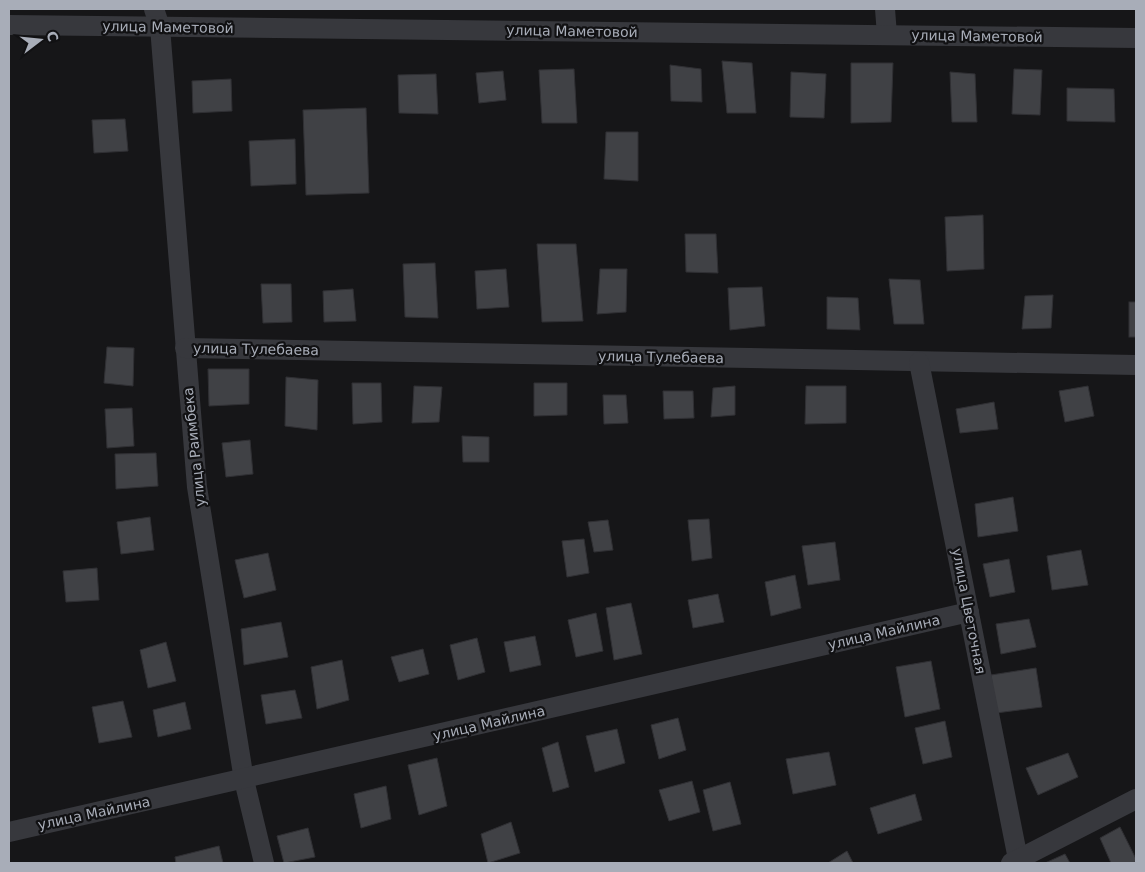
<svg xmlns="http://www.w3.org/2000/svg" width="1145" height="872" font-family="'DejaVu Sans',sans-serif">
<style>
.building{fill:#404145;stroke:#303034}
.lines{fill:none;stroke-linecap:round;stroke-linejoin:round}
.minor{stroke:#37383d;stroke-width:20}
.labels{text-anchor:middle;stroke-width:4.5;stroke-linejoin:round;paint-order:stroke}
.street-label{font-size:14px;fill:#a8adb8;stroke:#111113}
</style>
<rect width="100%" height="100%" fill="#161618"/>
<g class="building">
<polygon points="722,61 752,63 756,113 727,113"/>
<polygon points="851,63 893,63 891,122 851,123"/>
<polygon points="670,65 701,69 702,102 671,101"/>
<polygon points="574,69 577,123 542,123 539,70"/>
<polygon points="1014,69 1042,70 1040,115 1012,114"/>
<polygon points="503,71 506,100 479,103 476,73"/>
<polygon points="791,72 826,74 824,118 790,117"/>
<polygon points="950,72 975,74 977,122 952,122"/>
<polygon points="436,74 438,114 399,113 398,75"/>
<polygon points="231,79 232,111 193,113 192,81"/>
<polygon points="1067,88 1114,89 1115,122 1067,121"/>
<polygon points="366,108 369,193 306,195 303,110"/>
<polygon points="125,119 128,151 94,153 92,120"/>
<polygon points="606,132 638,132 638,181 604,179"/>
<polygon points="295,139 296,184 251,186 249,141"/>
<polygon points="983,215 984,269 947,271 945,217"/>
<polygon points="685,234 716,234 718,273 686,272"/>
<polygon points="537,244 576,244 583,321 542,322"/>
<polygon points="435,263 438,318 405,317 403,264"/>
<polygon points="506,269 509,307 477,309 475,271"/>
<polygon points="600,269 627,269 626,312 597,314"/>
<polygon points="889,279 920,280 924,324 894,324"/>
<polygon points="261,284 291,284 292,322 263,323"/>
<polygon points="762,287 765,326 730,330 728,288"/>
<polygon points="353,289 356,321 324,322 323,291"/>
<polygon points="1053,295 1051,328 1022,329 1025,296"/>
<polygon points="827,297 858,298 860,330 827,329"/>
<rect x="1129" y="302" width="7" height="35"/>
<polygon points="107,347 134,348 133,386 104,383"/>
<polygon points="208,369 249,369 249,404 209,406"/>
<polygon points="286,377 318,380 317,430 285,426"/>
<polygon points="352,383 381,383 382,422 353,424"/>
<polygon points="534,383 567,383 567,415 534,416"/>
<polygon points="414,386 442,387 439,422 412,423"/>
<polygon points="735,386 735,415 711,417 713,388"/>
<polygon points="806,386 846,386 846,423 805,424"/>
<polygon points="1088,386 1094,416 1065,422 1059,391"/>
<polygon points="663,391 693,391 694,418 664,419"/>
<polygon points="603,395 626,395 628,423 604,424"/>
<polygon points="994,402 998,429 960,433 956,409"/>
<polygon points="132,408 134,446 107,448 105,409"/>
<polygon points="462,436 489,437 489,462 463,462"/>
<polygon points="250,440 253,474 226,477 222,443"/>
<polygon points="156,453 158,486 116,489 115,454"/>
<polygon points="1013,497 1018,531 978,537 975,504"/>
<polygon points="150,517 154,550 121,554 117,522"/>
<polygon points="709,519 712,558 692,561 688,520"/>
<polygon points="608,520 613,550 594,552 588,522"/>
<polygon points="584,539 589,573 567,577 562,541"/>
<polygon points="835,542 840,580 808,585 802,546"/>
<polygon points="1081,550 1088,585 1052,590 1047,556"/>
<polygon points="268,553 276,590 244,598 235,560"/>
<polygon points="1009,559 1015,592 990,597 983,564"/>
<polygon points="97,568 99,600 66,602 63,571"/>
<polygon points="795,575 801,608 771,616 765,582"/>
<polygon points="718,594 724,622 693,628 688,600"/>
<polygon points="631,603 642,654 614,660 606,608"/>
<polygon points="596,613 603,651 576,657 568,620"/>
<polygon points="1029,619 1036,647 1001,654 996,624"/>
<polygon points="281,622 288,657 244,665 241,629"/>
<polygon points="535,636 541,665 510,672 504,642"/>
<polygon points="477,638 485,672 458,680 450,645"/>
<polygon points="166,642 176,681 148,688 140,650"/>
<polygon points="423,649 429,674 399,682 391,657"/>
<polygon points="342,660 349,700 317,709 311,667"/>
<polygon points="931,661 940,709 905,717 896,667"/>
<polygon points="1036,668 1042,707 996,713 991,675"/>
<polygon points="295,690 302,718 266,724 261,695"/>
<polygon points="123,701 132,737 99,743 92,707"/>
<polygon points="185,702 191,729 158,737 153,710"/>
<polygon points="678,718 686,750 659,759 651,725"/>
<polygon points="945,721 952,757 923,764 915,728"/>
<polygon points="617,729 625,763 595,772 586,736"/>
<polygon points="558,742 569,787 553,792 542,748"/>
<polygon points="829,752 836,785 793,794 786,759"/>
<polygon points="1068,753 1078,777 1038,795 1026,768"/>
<polygon points="437,758 447,806 419,815 408,765"/>
<polygon points="692,781 700,812 669,821 659,790"/>
<polygon points="730,782 741,824 713,831 703,790"/>
<polygon points="386,786 391,819 361,828 354,794"/>
<polygon points="915,794 922,820 878,834 870,808"/>
<polygon points="511,822 520,853 488,863 481,834"/>
<polygon points="1120,827 1136,859 1135,863 1111,863 1100,838"/>
<polygon points="308,828 315,857 284,863 277,836"/>
<polygon points="219,846 223,863 176,863 175,857"/>
<polygon points="847,851 853,863 828,863"/>
<polygon points="1065,854 1070,863 1045,863"/>
</g>
<g class="lines">
<g class="minor">
<polyline points="154,9 160,27 197,487 244,780 264,863"/>
<polyline points="885,9 887,35"/>
<polyline points="9,25 1136,38"/>
<polyline points="185,348 1136,365"/>
<polyline points="919,362 1018,859"/>
<polyline points="9,832 969,612"/>
<polyline points="1011,863 1136,799"/>
</g>
</g>
<g class="labels">
<g class="street-label">
<text transform="translate(168 27) rotate(1)" y="5">улица Маметовой</text>
<text transform="translate(572 31) rotate(1)" y="5">улица Маметовой</text>
<text transform="translate(977 36) rotate(1)" y="5">улица Маметовой</text>
<text transform="translate(256 349) rotate(1)" y="5">улица Тулебаева</text>
<text transform="translate(661 357) rotate(1)" y="5">улица Тулебаева</text>
<text transform="translate(194 447) rotate(-96)" y="5">улица Раимбека</text>
<text transform="translate(969 611) rotate(79)" y="5">улица Цветочная</text>
<text transform="translate(884 632) rotate(-13)" y="5">улица Майлина</text>
<text transform="translate(489 723) rotate(-13)" y="5">улица Майлина</text>
<text transform="translate(94 813) rotate(-12)" y="5">улица Майлина</text>
</g>
</g>
<rect width="1145" height="872" fill="none" stroke="#a8adb8" stroke-width="20"/>
<g transform="translate(40 40) rotate(74)" stroke="#111113" stroke-width="4" paint-order="stroke">
<path d="M0-4L9 19L0 12L-9 19Z" fill="#a8adb8"/>
<text y="-8" font-size="14" font-weight="bold" text-anchor="middle" fill="#a8adb8">С</text>
</g>
</svg>
